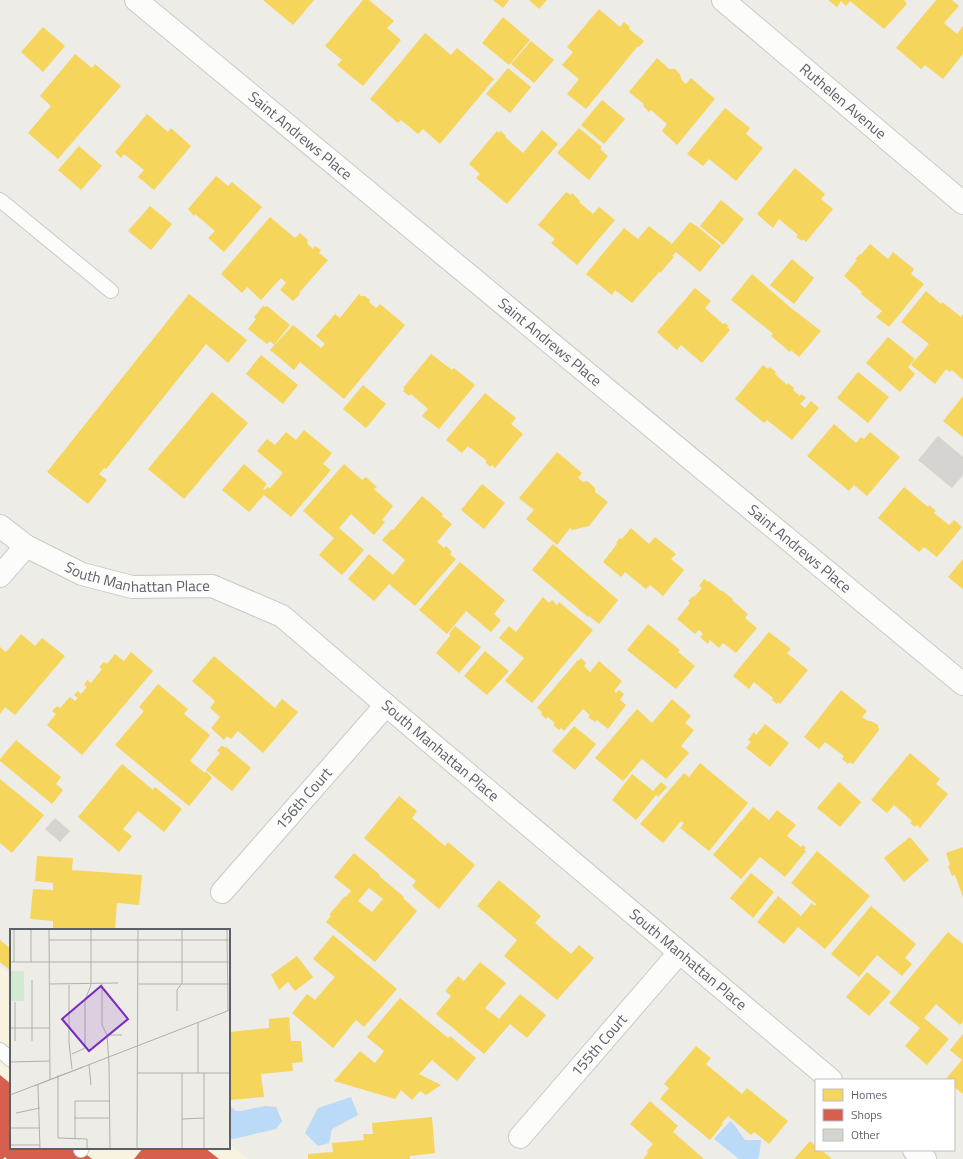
<svg xmlns="http://www.w3.org/2000/svg" width="963" height="1159" font-family="'Titillium Web',sans-serif">
<style>
.commercial{fill:#f7f3df}
.water{fill:#badaf8}
.homes{fill:#f6d55c;fill-rule:evenodd}
.shops{fill:#d6604d}
.building{fill:#d5d4d1}
.lines{fill:none;stroke-linecap:round;stroke-linejoin:round}
.service-casing{stroke:#c9c9c8;stroke-width:16}
.minor-casing{stroke:#c9c9c8;stroke-width:24}
.service{stroke:#fcfcfb;stroke-width:14}
.minor{stroke:#fcfcfb;stroke-width:22}
.labels{text-anchor:middle;stroke-width:4;stroke-linejoin:round;paint-order:stroke}
.street-label{font-size:15px;fill:#5c6066;stroke:#fff}
.inset-road{fill:none;stroke:#afb0af;stroke-width:1}
.view{fill:#7b2cbf;fill-opacity:0.15;stroke:#7b2cbf;stroke-width:2}
.inset-edge{fill:none;stroke:#5c6066;stroke-width:2}
</style>
<rect width="100%" height="100%" fill="#edece7"/>
<polygon class="commercial" points="0,966 11,975 11,1148 229,1148 229,1144 249,1159 0,1159"/>
<g class="water">
<polygon points="351,1097 358,1115 332,1129 329,1143 318,1146 305,1133 318,1108"/>
<polygon points="264,1106 276,1107 282,1121 276,1129 233,1139 229,1138 229,1108 231,1107 236,1111 242,1111"/>
<polygon points="730,1121 733,1123 745,1140 761,1140 759,1157 758,1159 739,1159 714,1139"/>
</g>
<g class="homes">
<polygon points="263,0 314,0 293,25"/>
<polygon points="363,0 369,0 394,21 387,28 401,40 363,86 337,65 342,60 325,46"/>
<polygon points="493,0 509,0 503,8"/>
<polygon points="529,0 547,0 539,9"/>
<polygon points="828,0 904,0 907,4 884,29 850,1 846,6 841,1 837,7"/>
<polygon points="936,0 952,0 959,6 944,23 957,34 963,26 963,54 943,79 925,65 921,69 896,48"/>
<polygon points="599,9 620,27 624,22 630,27 629,29 644,41 639,47 638,46 586,109 567,94 579,79 562,65 573,52 567,47"/>
<polygon points="503,17 530,40 509,65 482,43"/>
<polygon points="43,27 65,46 43,72 21,52"/>
<polygon points="425,33 451,55 457,48 494,79 440,144 423,129 418,134 401,120 398,123 370,99"/>
<polygon points="531,41 554,60 534,83 511,64"/>
<polygon points="75,54 92,68 95,64 121,86 58,159 28,133 51,106 40,96"/>
<polygon points="657,58 669,69 675,69 680,74 681,79 686,84 691,78 715,99 677,145 662,131 667,124 651,110 649,112 643,106 644,104 629,92"/>
<polygon points="508,68 531,87 510,113 486,94"/>
<polygon points="602,100 625,119 604,144 581,125"/>
<polygon points="725,108 750,128 746,134 763,148 736,181 709,159 703,166 687,154"/>
<polygon points="147,114 168,132 171,128 191,146 154,190 138,177 144,170 124,154 121,158 115,152"/>
<polygon points="579,128 602,147 600,149 608,156 589,180 557,153"/>
<polygon points="542,130 558,144 507,204 476,178 480,174 469,164 497,131 499,133 501,131 506,136 505,137 523,153"/>
<polygon points="79,146 102,166 81,190 58,170"/>
<polygon points="795,168 825,194 821,199 833,209 806,242 803,239 802,241 796,237 798,235 779,219 773,228 757,214"/>
<polygon points="216,176 228,186 232,182 262,207 224,252 208,238 215,231 195,214 194,216 188,209"/>
<polygon points="566,192 571,195 572,193 580,201 579,202 593,214 599,207 615,220 577,265 551,243 555,239 538,225"/>
<polygon points="721,200 744,219 723,245 700,226"/>
<polygon points="150,206 172,224 151,250 128,231"/>
<polygon points="270,217 295,238 300,233 308,240 307,243 313,249 315,246 321,250 319,253 328,260 299,293 300,294 293,301 280,290 286,283 281,278 261,300 247,287 242,293 221,274"/>
<polygon points="690,222 698,227 721,246 700,272 676,252 672,256 674,257 660,273 659,272 632,303 615,290 612,295 586,274 624,228 638,239 649,226 672,244"/>
<polygon points="870,244 888,259 893,252 914,269 911,274 924,284 889,327 876,317 882,311 861,294 862,292 844,276 857,260 855,259 860,254 861,255"/>
<polygon points="792,259 814,278 794,304 770,285"/>
<polygon points="752,274 791,308 821,331 799,357 791,350 790,352 771,336 773,334 771,332 731,300"/>
<polygon points="695,288 711,301 705,308 723,324 725,323 729,326 727,327 730,330 702,363 681,345 677,350 657,332"/>
<polygon points="926,291 941,304 942,302 961,317 963,314 963,380 952,370 950,372 946,369 935,384 911,365 929,344 901,322"/>
<polygon points="189,294 247,340 228,363 206,344 106,469 104,468 99,474 107,480 88,504 47,472"/>
<polygon points="359,294 361,296 365,296 370,300 369,302 376,308 380,304 405,325 344,399 300,362 294,370 270,350 293,325 321,348 325,344 316,336 335,314 340,318"/>
<polygon points="263,306 265,307 267,306 290,325 274,345 270,341 267,344 248,329 256,319 254,317"/>
<polygon points="888,337 915,359 908,367 915,374 900,392 866,363"/>
<polygon points="431,354 452,370 454,368 475,385 439,429 422,416 428,409 411,394 409,396 403,391 405,389 403,388"/>
<polygon points="261,355 298,385 283,404 246,374"/>
<polygon points="763,365 768,369 770,367 776,372 775,374 787,385 788,383 794,388 793,390 800,396 801,394 806,398 800,404 805,408 811,401 819,408 792,440 767,420 764,423 735,399"/>
<polygon points="858,372 889,397 868,423 837,398"/>
<polygon points="363,385 386,404 366,428 343,409"/>
<polygon points="212,392 248,423 184,499 148,469"/>
<polygon points="485,393 516,418 511,424 523,434 495,468 492,465 490,467 485,462 487,461 468,446 462,453 446,440"/>
<polygon points="963,396 963,437 943,421"/>
<polygon points="834,424 856,443 861,437 864,439 870,432 900,457 867,496 854,485 849,491 807,456"/>
<polygon points="304,430 332,453 323,464 331,470 291,517 264,495 249,512 222,490 244,464 267,484 263,489 265,490 267,487 270,488 283,473 257,451 267,439 275,445 286,432 296,440"/>
<polygon points="557,452 582,473 578,478 583,482 587,481 595,488 595,492 608,502 589,526 572,530 570,528 557,545 526,519 534,510 519,498"/>
<polygon points="344,464 362,480 366,477 377,487 374,489 393,506 382,520 385,522 374,535 351,514 339,528 364,550 342,575 319,555 334,538 303,511"/>
<polygon points="482,484 505,503 484,529 461,510"/>
<polygon points="904,487 928,507 929,505 936,511 934,513 949,525 954,520 962,527 937,557 924,547 919,552 878,518"/>
<polygon points="422,496 443,514 442,516 452,524 437,542 444,548 446,546 452,552 450,554 456,559 415,606 389,584 374,601 348,579 369,554 393,575 405,560 382,540 392,529 393,530"/>
<polygon points="631,528 649,544 655,537 676,554 671,559 684,570 663,596 650,585 646,589 625,572 621,577 603,562 617,544 616,543 620,538 622,539"/>
<polygon points="553,544 618,600 599,624 589,616 588,617 532,570"/>
<polygon points="963,559 963,589 948,577"/>
<polygon points="460,562 505,600 494,614 501,620 491,632 466,611 447,634 419,610"/>
<polygon points="704,579 708,582 709,581 721,591 721,590 733,599 732,600 748,614 745,618 757,628 736,653 723,643 719,648 710,640 708,644 700,637 703,634 699,630 695,634 677,619 690,603 688,601 693,596 694,597 702,588 699,586"/>
<polygon points="543,597 549,603 552,600 557,605 559,602 593,630 532,703 505,681 524,658 499,638 509,626 516,632"/>
<polygon points="648,624 680,650 678,652 695,666 676,689 627,650"/>
<polygon points="455,626 481,647 459,673 436,653 450,636 449,634"/>
<polygon points="769,632 791,649 787,653 808,670 780,704 778,702 777,704 772,700 773,698 754,682 749,689 733,676"/>
<polygon points="21,634 35,646 42,638 65,656 15,715 5,707 0,714 0,647 6,652"/>
<polygon points="485,651 509,671 487,695 464,676"/>
<polygon points="131,652 153,671 82,755 47,725 56,714 52,711 57,706 60,708 70,697 75,701 78,698 74,695 78,691 81,694 87,687 84,685 87,680 91,683 102,669 99,667 104,662 107,664 115,654 124,661"/>
<polygon points="214,656 275,708 282,699 298,712 263,753 238,731 231,739 227,736 224,740 211,728 220,717 210,708 215,701 192,681"/>
<polygon points="581,658 586,663 584,666 590,672 599,661 622,681 614,691 616,693 619,690 624,694 620,700 626,705 608,729 597,720 595,722 588,717 590,715 583,709 564,731 561,728 559,730 553,725 555,723 548,717 546,719 541,714 542,712 537,708 578,660 578,661"/>
<polygon points="158,684 188,709 184,714 210,735 190,761 205,773 206,771 212,778 189,806 115,745 144,711 139,707"/>
<polygon points="841,690 867,711 862,717 868,721 871,721 878,725 879,730 853,764 849,762 848,764 842,759 844,756 825,742 819,749 804,737"/>
<polygon points="672,699 691,716 685,723 694,730 681,746 689,753 666,779 642,759 623,781 595,758 637,709 652,723"/>
<polygon points="765,724 789,743 770,767 746,748 751,742 748,740 754,732 756,735"/>
<polygon points="574,726 596,744 575,770 552,751"/>
<polygon points="16,740 61,777 56,784 63,790 52,804 0,761 0,759"/>
<polygon points="221,746 223,746 225,748 226,747 251,768 232,791 206,770 220,753 217,751"/>
<polygon points="910,753 940,779 936,784 948,794 920,828 917,825 915,827 910,823 912,821 894,805 887,813 871,800"/>
<polygon points="700,763 748,803 709,851 680,828 684,823 681,821 663,843 640,824 684,773 689,777"/>
<polygon points="122,764 153,790 155,787 182,809 164,832 138,811 123,829 132,836 119,852 78,817"/>
<polygon points="632,774 653,791 661,782 667,787 658,797 656,795 636,820 612,800"/>
<polygon points="0,779 44,815 12,853 0,843"/>
<polygon points="839,782 861,802 840,827 817,808"/>
<polygon points="399,796 417,811 412,818 445,846 448,842 475,865 439,909 412,886 416,881 364,838"/>
<polygon points="753,807 769,820 777,810 796,825 787,836 801,847 803,845 806,848 804,850 806,851 785,877 760,857 741,879 713,855"/>
<polygon points="910,837 929,860 904,882 884,858"/>
<polygon points="963,847 963,897 955,875 952,876 948,866 950,865 946,853"/>
<polygon points="817,851 870,896 825,949 798,927 784,944 757,922 778,896 801,916 812,903 815,906 816,904 791,883"/>
<path d="M354,853L380,875L379,876L404,897L403,898L417,911L375,962L326,922L331,916L329,915L345,896L346,897L351,891L334,877ZM369,888L383,899L372,912L358,901Z"/>
<polygon points="37,856 73,858 72,870 142,875 139,905 117,903 115,930 53,930 53,921 30,919 33,889 53,890 53,883 35,881"/>
<polygon points="751,873 774,892 753,918 730,898"/>
<polygon points="499,880 541,916 535,923 571,954 579,945 594,958 557,1000 504,956 517,940 477,906"/>
<polygon points="871,906 916,944 905,958 912,964 902,976 877,955 859,977 831,954"/>
<polygon points="948,932 963,944 963,1022 960,1025 936,1004 924,1018 949,1039 927,1065 905,1046 920,1028 889,1003"/>
<polygon points="333,935 397,989 364,1027 356,1020 333,1048 292,1013 307,994 315,1000 335,977 313,959"/>
<polygon points="0,940 11,949 11,971 0,962"/>
<polygon points="297,956 313,977 295,991 288,982 279,990 271,975"/>
<polygon points="480,962 506,983 485,1008 499,1019 520,994 546,1015 527,1038 510,1024 484,1054 436,1014 451,996 445,991 458,976 464,981"/>
<polygon points="867,972 891,992 869,1016 846,997"/>
<polygon points="400,998 448,1038 450,1036 476,1058 457,1081 432,1060 419,1074 441,1085 426,1095 420,1091 412,1100 401,1090 395,1099 334,1081 360,1051 375,1063 384,1051 367,1037"/>
<polygon points="289,1017 291,1041 301,1041 303,1062 292,1063 293,1071 261,1074 264,1097 229,1100 229,1032 269,1028 269,1019"/>
<polygon points="963,1034 963,1094 954,1087 954,1080 945,1080 962,1060 950,1050"/>
<polygon points="696,1046 711,1058 706,1064 742,1094 747,1088 788,1121 769,1144 754,1132 751,1135 728,1116 722,1123 723,1124 710,1140 660,1099 669,1088 664,1084"/>
<polygon points="650,1101 678,1126 673,1132 704,1159 643,1159 648,1153 647,1151 653,1144 630,1124"/>
<polygon points="432,1117 435,1153 410,1156 410,1159 308,1159 308,1154 333,1152 332,1143 364,1140 363,1134 373,1134 372,1123"/>
<polygon points="810,1141 816,1146 816,1150 821,1150 832,1159 794,1159"/>
</g>
<g class="shops">
<polygon points="0,1075 11,1084 11,1148 78,1148 92,1159 7,1159 5,1157 3,1159 0,1159"/>
<polygon points="143,1148 205,1148 219,1159 134,1159"/>
</g>
<g class="building">
<polygon points="938,436 963,457 963,475 952,488 918,460"/>
<polygon points="55,818 70,831 60,842 45,829"/>
</g>
<g class="lines">
<g class="service-casing">
<g id="service">
<polyline points="0,200 111,291"/>
<polyline points="0,1050 11,1060"/>
<polyline points="81,1150 82,1148"/>
</g>
</g>
<g class="minor-casing">
<g id="minor">
<path id="s1" d="M136,0L963,684"/>
<path id="s2" d="M723,0L963,203"/>
<path id="s3" d="M0,526L26,546L82,574L132,587L212,586L282,616L386,705L831,1080"/>
<polyline points="0,576 26,546"/>
<path id="s4" d="M222,892L386,705"/>
<path id="s5" d="M520,1137L679,953"/>
<polyline points="914,1150 925,1159"/>
</g>
</g>
<use href="#service" class="service"/>
<use href="#minor" class="minor"/>
</g>
<g class="labels">
<g class="street-label">
<text dy="5" stroke="none"><textPath href="#s2" startOffset="157">Ruthelen Avenue</textPath></text>
<text dy="5" stroke="none"><textPath href="#s1" startOffset="213">Saint Andrews Place</textPath></text>
<text dy="5" stroke="none"><textPath href="#s1" startOffset="537">Saint Andrews Place</textPath></text>
<text dy="5" stroke="none"><textPath href="#s1" startOffset="861">Saint Andrews Place</textPath></text>
<text dy="5" stroke="none"><textPath href="#s3" startOffset="151">South Manhattan Place</textPath></text>
<text dy="5" stroke="none"><textPath href="#s3" startOffset="511">South Manhattan Place</textPath></text>
<text dy="5" stroke="none"><textPath href="#s4" startOffset="124">156th Court</textPath></text>
<text dy="5" stroke="none"><textPath href="#s3" startOffset="835">South Manhattan Place</textPath></text>
<text dy="5" stroke="none"><textPath href="#s5" startOffset="121">155th Court</textPath></text>
</g>
</g>
<g transform="translate(10 929)">
<rect width="220" height="220" fill="#edece7"/>
<path d="M0,42H14V72H0Z" fill="#d3ead2"/>
<path class="inset-road" d="M21,0V33M39,0L40,151M217,0L218,82M39,11H220M0,33H220M4,33V0M39,55L108,54M92,55V96L97,106L99,135L100,220M128,55H220M59,56V114L62,140M5,73V112M167,82V61L172,54V0M188,93V144M0,99H39M97,106H112M22,112V51M62,125L75,119V71L81,56V0M0,133L39,132M79,136L81,156M128,144H220M172,144V220M48,146V209L77,210V220M28,156L30,220M24,157L220,81M0,166L73,138M6,184L30,179M64,189H99M172,190L194,189M0,199H30M65,210V172H99M0,216H30M127,220L128,0M194,220V144"/>
<path class="view" d="M91,57L118,90L79,122L52,90Z"/>
<rect width="220" height="220" class="inset-edge"/>
</g>
<rect x="815" y="1079" width="140" height="72" fill="#ffffff" stroke="#bebfc2"/>
<rect x="823" y="1089" width="20" height="12" fill="#f6d55c" stroke="#bebfc2"/>
<text x="851" y="1099" font-size="12" fill="#5c6066">Homes</text>
<rect x="823" y="1109" width="20" height="12" fill="#d6604d" stroke="#bebfc2"/>
<text x="851" y="1119" font-size="12" fill="#5c6066">Shops</text>
<rect x="823" y="1129" width="20" height="12" fill="#d5d4d1" stroke="#bebfc2"/>
<text x="851" y="1139" font-size="12" fill="#5c6066">Other</text>
</svg>
